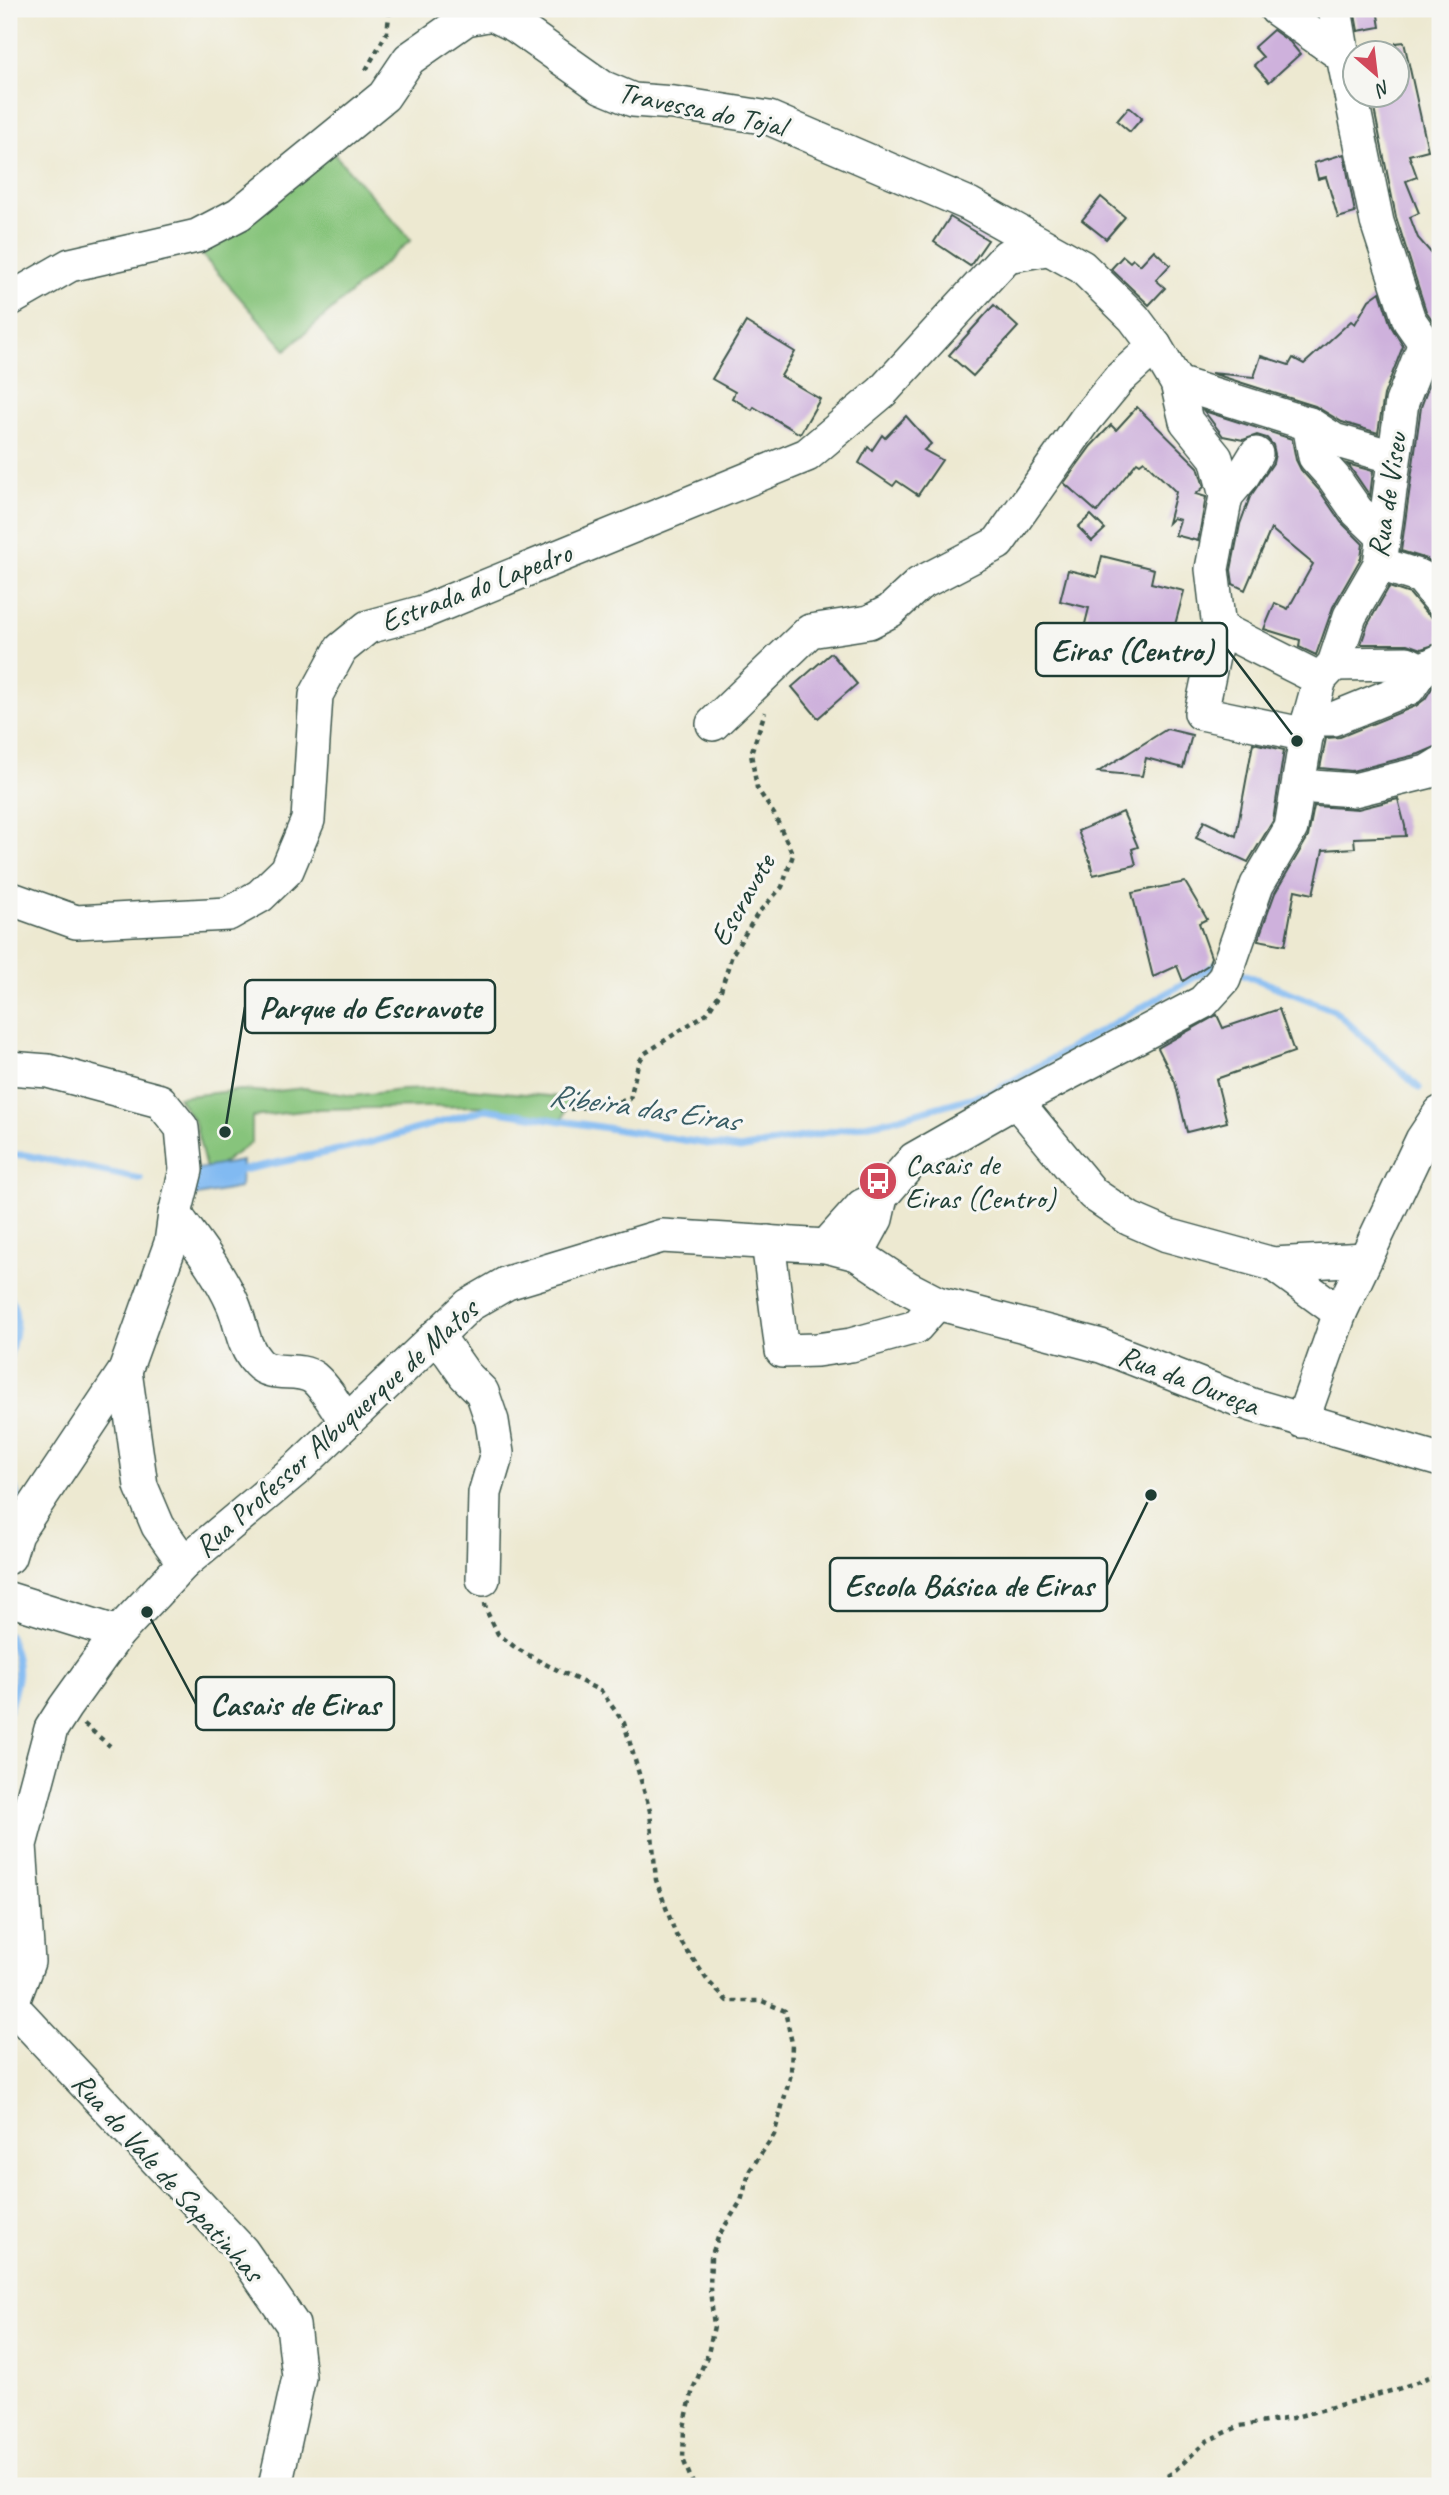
<svg xmlns="http://www.w3.org/2000/svg" width="1449" height="2495" font-family="Caveat,sans-serif">
<style>
.green{fill:#87c47b;stroke:#538058;stroke-width:2}
.water{fill:#81baf2;stroke:#507c93;stroke-width:2}
.lines{fill:none;stroke-linecap:round;stroke-linejoin:round}
.stream{stroke:#81baf2;stroke-width:7}
.building{fill:#ceb1dc}
.minor-casing{stroke:#3e574c;stroke-width:36}
.path{stroke:#3e574c;stroke-width:4.5;stroke-dasharray:5 5;stroke-linecap:butt}
.minor{stroke:#fff;stroke-width:33}
.labels{text-anchor:middle;stroke-width:6;stroke-linejoin:round;paint-order:stroke}
.street-label{font-size:30px;fill:#1f3d34;stroke:#f6f6f2}
.poi-label{font-size:30px;fill:#1f3d34;stroke:#f6f6f2;text-anchor:start}
.water-label{font-size:32px;font-style:italic;fill:#385c64;stroke:#f6f6f2}
.leader{fill:none;stroke:#1f3d34;stroke-width:2.5}
.callout-dot{fill:#1f3d34;stroke:#f6f6f2;stroke-width:2.5}
.callout{fill:#f6f6f2;stroke:#1f3d34;stroke-width:2.5}
.callout-label{font-size:32px;text-anchor:middle;font-weight:bold;fill:#1f3d34}
</style>
<rect width="100%" height="100%" fill="#f6f6f2"/>
<filter id="ink" filterUnits="userSpaceOnUse"><feTurbulence type="fractalNoise" baseFrequency=".0143" numOctaves="2"/><feDisplacementMap in="SourceGraphic" scale="14" xChannelSelector="R" yChannelSelector="G"/><feConvolveMatrix kernelMatrix="1 2 1 2 8 2 1 2 1" color-interpolation-filters="sRGB"/></filter>
<filter id="wash" filterUnits="userSpaceOnUse"><feTurbulence type="fractalNoise" baseFrequency=".00686" numOctaves="4" result="noise"/><feDisplacementMap in="SourceGraphic" scale="28" xChannelSelector="R" yChannelSelector="G"/><feGaussianBlur stdDeviation="1.57" result="paint"/><feColorMatrix in="noise" values="0 0 0 0 0 0 0 0 0 0 0 0 0 0 0 0 0 1.4 0 .05"/><feComposite in="paint" operator="in"/></filter>
<g filter="url(#wash)">
<rect width="100%" height="100%" fill="#ede9d1"/>
<g class="green">
<polygon points="327,146 411,240 286,350 202,255"/>
<polygon points="304,1088 353,1096 401,1090 459,1088 569,1098 563,1119 479,1106 319,1109 252,1117 252,1142 210,1172 205,1165 195,1123 178,1097 240,1090 268,1092"/>
</g>
<polygon class="water" points="242,1161 240,1188 192,1197 197,1169"/>
<g class="lines">
<g class="stream">
<polyline points="1241,973 1334,1010 1419,1088"/>
<polyline points="9,1155 25,1155 140,1179"/>
<polyline points="233,1172 362,1145 486,1109 740,1149 891,1120 995,1091 1216,965"/>
<path d="M9,1295C21,1315 15,1334 9,1357"/>
<polyline points="9,1474 19,1501 16,1508"/>
<path d="M9,1636C22,1668 19,1677 9,1709"/>
</g>
</g>
<g id="blocks">
<g class="building">
<polygon points="1354,9 1377,9 1380,27 1358,31"/>
<polygon points="1273,30 1290,42 1300,54 1269,82 1254,65 1263,57 1254,47"/>
<polygon points="1404,42 1428,150 1409,155 1417,177 1406,181 1419,213 1410,217 1418,238 1440,263 1440,331 1426,311 1396,217 1371,94 1396,94 1396,43"/>
<polygon points="1129,107 1142,118 1130,132 1117,121"/>
<polygon points="1344,154 1355,213 1338,218 1326,177 1318,179 1314,163"/>
<polygon points="1101,197 1125,217 1106,239 1082,220"/>
<polygon points="950,217 988,240 970,266 934,242"/>
<polygon points="1154,250 1170,265 1156,280 1165,288 1149,305 1111,269 1123,256 1130,262 1133,259 1140,265"/>
<polygon points="1380,292 1391,326 1403,346 1384,395 1378,433 1342,422 1315,406 1211,373 1254,377 1261,356 1289,365 1293,358 1304,364 1351,321 1355,324 1369,300"/>
<polygon points="994,305 1018,327 973,376 949,355"/>
<polygon points="746,322 795,352 781,376 820,399 800,434 754,407 752,410 732,398 735,392 712,379"/>
<polygon points="1433,375 1440,376 1440,570 1427,559 1401,551 1421,407"/>
<polygon points="1137,407 1198,467 1204,487 1196,494 1206,497 1198,541 1175,535 1180,520 1173,518 1168,523 1176,492 1144,461 1140,464 1137,462 1097,512 1064,483 1091,446 1111,425 1116,430"/>
<polygon points="1204,411 1292,439 1296,460 1301,470 1319,490 1341,522 1363,544 1361,558 1333,607 1316,655 1299,647 1300,640 1264,629 1275,603 1288,609 1313,564 1271,529 1245,590 1233,584 1231,570 1240,524 1250,497 1273,463 1275,454 1273,445 1267,438 1257,435 1243,440 1223,436"/>
<polygon points="906,416 931,444 924,450 942,460 918,495 897,481 893,486 859,463 868,447 872,450 882,435 885,438"/>
<polygon points="1347,464 1373,471 1370,496 1350,467"/>
<polygon points="1091,515 1105,529 1092,541 1078,527"/>
<polygon points="1102,556 1154,569 1151,583 1184,591 1172,636 1127,625 1123,642 1083,632 1089,608 1060,601 1068,570 1097,577"/>
<polygon points="1389,587 1410,594 1426,613 1433,618 1440,619 1440,643 1421,649 1407,644 1361,644 1368,624"/>
<polygon points="831,653 857,684 818,718 792,687"/>
<polygon points="1440,682 1440,745 1419,754 1352,771 1320,768 1326,738 1340,737 1416,706 1425,699 1434,685"/>
<polygon points="1167,729 1192,735 1183,768 1146,758 1142,776 1098,772"/>
<polygon points="1253,743 1284,750 1273,821 1248,862 1196,838 1204,821 1236,836"/>
<polygon points="1398,799 1405,826 1406,836 1354,838 1355,848 1323,850 1313,894 1295,890 1285,945 1258,940 1275,893 1308,837 1314,806 1358,809"/>
<polygon points="1123,812 1138,847 1132,849 1136,865 1093,875 1090,861 1078,831"/>
<polygon points="1185,882 1207,919 1199,923 1211,957 1208,965 1183,981 1177,966 1153,977 1132,893"/>
<polygon points="1279,1009 1294,1052 1216,1079 1227,1122 1187,1132 1175,1082 1158,1048 1217,1015 1223,1028"/>
</g>
</g>
</g>
<g filter="url(#ink)">
<use href="#blocks" fill-opacity="0" stroke="#3e574c" stroke-width="2"/>
<g class="lines">
<g class="minor-casing">
<g id="minor">
<polyline points="1276,9 1343,56"/>
<polyline points="1335,9 1343,56 1377,222 1409,320 1425,343 1439,357"/>
<polyline points="9,300 70,265 197,236 239,214 384,96 409,59 466,19 492,14 516,26 602,87 633,100 674,103 769,118 969,204 1082,267 1134,318 1155,346 1177,383 1186,421 1216,458 1226,496 1212,569 1219,628"/>
<polyline points="1177,383 1309,424 1334,440 1393,457"/>
<polyline points="1309,424 1315,457 1334,478 1357,511 1383,536"/>
<polyline points="1226,496 1242,477 1256,454"/>
<polyline points="1380,564 1421,577 1440,600"/>
<polyline points="1334,664 1407,663 1421,670 1438,662"/>
<polyline points="1309,719 1333,719 1409,688 1421,670"/>
<polyline points="713,724 810,631 869,622 890,611 919,584 998,543 1086,419 1119,379 1155,346"/>
<polyline points="1307,735 1201,713 1219,628 1320,679"/>
<polyline points="1299,786 1354,790 1427,772 1440,764"/>
<polyline points="9,898 76,922 228,914 260,896 287,870 308,820 316,695 341,649 368,627 423,612 807,455 882,392 1007,256 1046,249"/>
<polyline points="9,1068 48,1071 160,1101 182,1128 186,1170 175,1214 171,1243 125,1371 16,1534 9,1557"/>
<polyline points="1016,1101 1093,1194 1130,1219 1167,1235 1273,1264 1365,1259"/>
<path d="M175,1214C196,1243 219,1272 233,1304C242,1325 242,1346 258,1363C272,1378 298,1366 314,1378C327,1389 337,1408 346,1422"/>
<polyline points="768,1242 782,1351 817,1350 851,1345 916,1327 937,1303"/>
<polyline points="826,1246 862,1206 881,1197"/>
<polyline points="857,1254 876,1219 881,1197 914,1159 1016,1101 1203,1002 1224,979 1257,885 1291,828 1309,719 1320,679 1334,664 1350,616 1380,564 1402,402 1425,343"/>
<polyline points="1273,1264 1340,1313"/>
<polyline points="437,1335 465,1375 482,1392 492,1421 497,1453 485,1493 483,1579"/>
<polyline points="125,1371 141,1486 158,1526 184,1563"/>
<polyline points="1302,1421 1340,1313 1422,1140 1440,1113"/>
<polyline points="9,1599 118,1633"/>
<polyline points="12,2006 242,2251 293,2325 299,2377 275,2486"/>
<polyline points="9,2012 28,1962 20,1845 51,1729 65,1707 118,1633 184,1563 300,1466 469,1305 507,1283 662,1236 826,1246 857,1254 908,1288 937,1303 1101,1346 1252,1405 1440,1460"/>
</g>
</g>
<g class="path">
<polyline points="366,70 387,32 390,9"/>
<polyline points="560,1110 607,1105 630,1099 638,1064 644,1054 707,1013 720,993 732,955 758,913 782,887 793,855 774,814 757,788 751,754 765,712"/>
<polyline points="485,1603 486,1610 498,1634 516,1648 541,1662 601,1691 624,1723 650,1811 656,1880 676,1935 708,1981 727,2001 762,2001 785,2011 792,2043 791,2074 774,2135 750,2170 741,2201 719,2235 711,2257 710,2289 714,2326 708,2354 693,2389 684,2427 683,2459 694,2486"/>
<polyline points="84,1724 110,1746"/>
<polyline points="1150,2486 1172,2473 1207,2441 1240,2426 1292,2418 1398,2389 1440,2373"/>
</g>
<use href="#minor" class="minor"/>
</g>
</g>
<defs>
<g id="bus-disc" transform="scale(2.0125)"><circle r="9.5" fill="#d1495b" stroke="#f6f6f2"/><path d="M-5-6H5V4H4V6H2V4H-2V6H-4V4H-5ZM-3.5-4V0h7V-4ZM-3.5 1.2v1.5H-2V1.2ZM2 1.2v1.5H3.5V1.2Z" fill="#fff"/></g>
</defs>
<g fill-rule="evenodd">
<use href="#bus-disc" x="878" y="1181"/>
</g>
<g class="labels">
<g class="street-label">
<text transform="translate(702 109) rotate(12)" y="10">Travessa do Tojal</text>
<text transform="translate(1387 495) rotate(-81)" y="10">Rua de Viseu</text>
<text transform="translate(476 587) rotate(-21)" y="10">Estrada do Lapedro</text>
<text transform="translate(742 900) rotate(-60)" y="10">Escravote</text>
<text transform="translate(1189 1380) rotate(21)" y="10">Rua da Oureça</text>
<text transform="translate(336 1428) rotate(-42)" y="10">Rua Professor Albuquerque de Matos</text>
<text transform="translate(168 2177) rotate(48)" y="10">Rua do Vale de Sapatinhas</text>
</g>
<g class="poi-label">
<text x="905" y="1174">Casais de<tspan x="905" dy="34">Eiras (Centro)</tspan></text>
</g>
<g class="water-label">
<text transform="translate(644 1107) rotate(8)" y="11">Ribeira das Eiras</text>
</g>
</g>
<path class="leader" d="M1297 741L1227 649M225 1132L245 1007M1151 1495L1107 1585M147 1612L196 1704"/>
<g class="callout-dot">
<circle cx="1297" cy="741" r="7"/>
<circle cx="225" cy="1132" r="7"/>
<circle cx="1151" cy="1495" r="7"/>
<circle cx="147" cy="1612" r="7"/>
</g>
<g class="callout">
<rect x="1036" y="623" width="191" height="53" rx="7"/>
<rect x="245" y="980" width="250" height="53" rx="7"/>
<rect x="830" y="1558" width="277" height="53" rx="7"/>
<rect x="196" y="1677" width="198" height="53" rx="7"/>
</g>
<g class="callout-label">
<text x="1132" y="661">Eiras (Centro)</text>
<text x="370" y="1018">Parque do Escravote</text>
<text x="969" y="1596">Escola Básica de Eiras</text>
<text x="295" y="1715">Casais de Eiras</text>
</g>
<rect width="1449" height="2495" fill="none" stroke="#f6f6f2" stroke-width="35"/>
<g transform="translate(1376 74) rotate(152)"><circle r="33" fill="#f6f6f2" stroke="#a0aca6" stroke-width="2"/>
<path d="M0-5L12 26L0 18L-12 26Z" fill="#d1495b"/>
<text y="-10" font-size="19" font-weight="bold" text-anchor="middle" fill="#1f3d34">N</text>
</g>
</svg>
